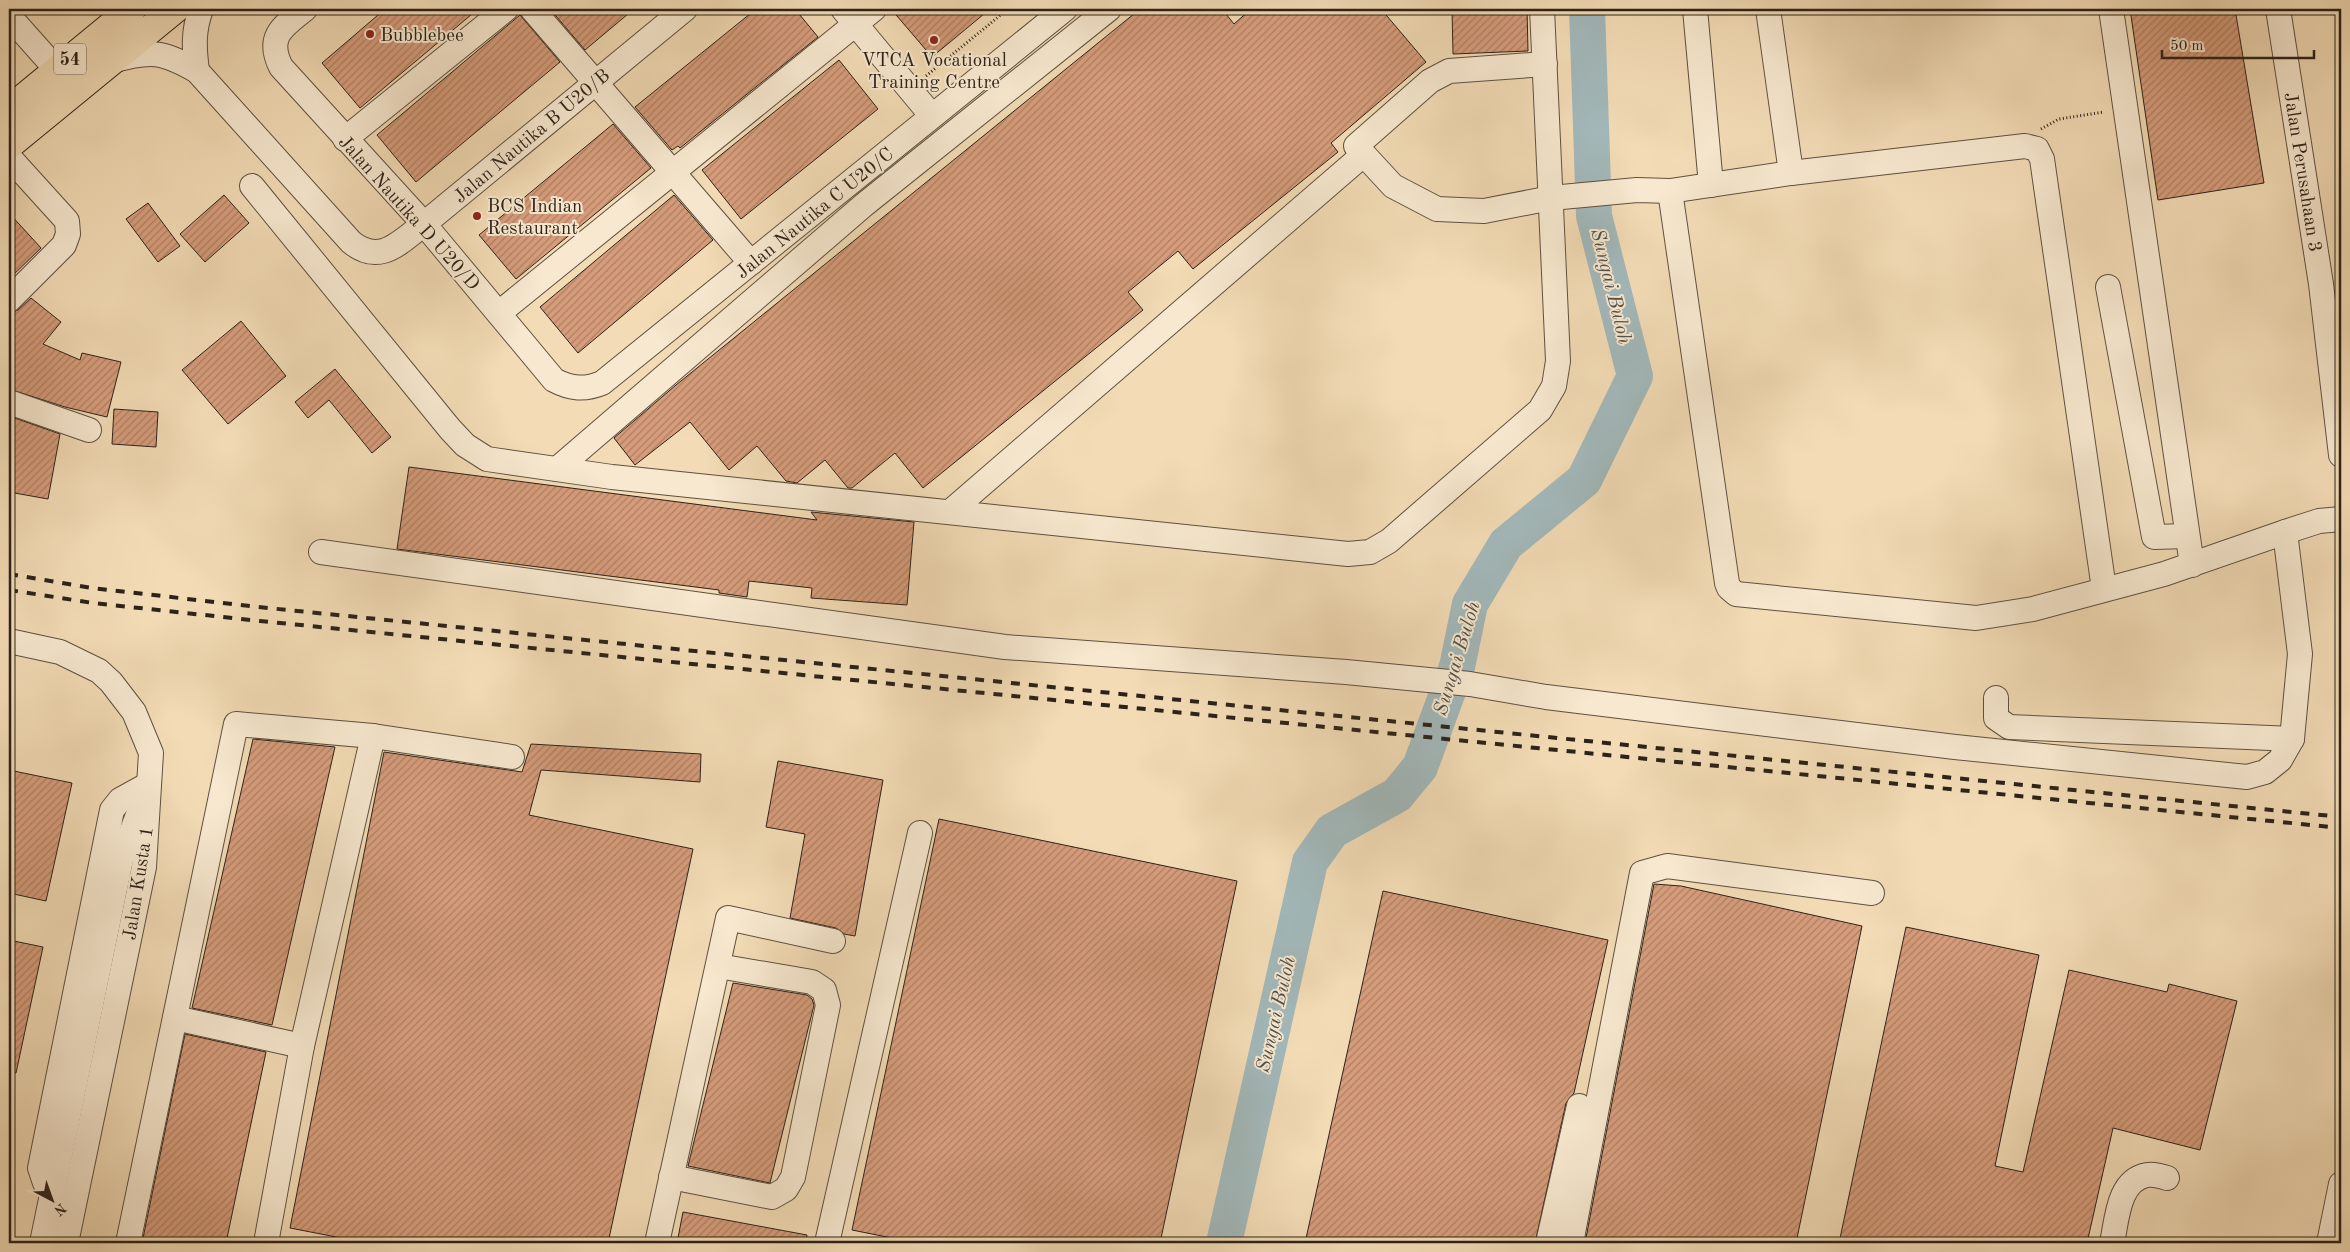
<svg xmlns="http://www.w3.org/2000/svg" width="2350" height="1252" font-family="'Old Standard TT',serif">
<style>
.lines{fill:none;stroke-linecap:round;stroke-linejoin:round}
.river{stroke:#a2b8ba;stroke-width:36}
.building{fill:url(#building-hatch);stroke:#2d2219}
.minor-casing{stroke:#5e5040;stroke-width:26}
.highway-casing{stroke:#2d2219;stroke-width:30}
.path{stroke:#2d2219;stroke-width:3;stroke-dasharray:1 2.5;stroke-linecap:butt}
.minor{stroke:#f7e8cf;stroke-width:24}
.highway{stroke:#f2dbb5;stroke-width:28}
.rail{stroke:#2d2219;stroke-width:4;stroke-dasharray:9 9;stroke-linecap:butt}
.poi-dot{fill:#8f2418;stroke:#f7e8cf;stroke-width:2}
.labels{text-anchor:middle;stroke-width:4;stroke-linejoin:round;paint-order:stroke}
.shield{fill:#f7e8cf;stroke:#6a5d50;stroke-width:1}
.shield-label{font-size:18px;font-weight:bold;fill:#2d2219}
.poi-label{font-size:19px;fill:#2d2219;stroke:#f7e8cf;text-anchor:start}
.street-label{font-size:19px;fill:#2d2219;stroke:#f7e8cf}
.water-label{font-size:20px;font-style:italic;fill:#504f49;stroke:#f7e8cf}
</style>
<defs>
<pattern id="building-hatch" width="6" height="6" patternUnits="userSpaceOnUse" patternTransform="scale(1.25)"><rect width="6" height="6" fill="#d69c7b"/><path d="M-1 1l2-2M0 6l6-6M5 7l2-2" fill="none" stroke="#ae7f64"/></pattern>
</defs>
<rect width="100%" height="100%" fill="#f2dbb5"/>
<filter id="stains"><feTurbulence type="fractalNoise" baseFrequency=".004" numOctaves="4"/><feColorMatrix values="0 0 0 0 .2 0 0 0 0 .09 0 0 0 0 .02 0 0 0 .5 -.17"/></filter>
<radialGradient id="worn" r=".72"><stop offset=".6" stop-color="#630" stop-opacity="0"/><stop offset="1" stop-color="#630" stop-opacity=".3"/></radialGradient>
<g class="lines">
<polyline class="river" points="1224,1243 1310,862 1332,831 1397,795 1420,767 1457,667 1470,604 1506,544 1584,480 1635,376 1594,216 1587,9"/>
</g>
<g class="building">
<polygon points="385,9 478,9 360,108 322,63"/>
<polygon points="550,9 634,9 585,50"/>
<polygon points="756,9 795,9 818,37 680,148 678,146 672,150 635,107"/>
<polygon points="891,9 990,9 932,57"/>
<polygon points="1140,9 1222,9 1234,24 1251,9 1381,9 1426,62 1331,143 1338,152 1193,269 1178,251 1128,292 1143,310 923,488 895,453 852,488 848,488 825,460 797,483 786,481 757,446 729,470 690,422 635,465 614,438 676,385"/>
<polygon points="1452,9 1527,9 1528,51 1453,54"/>
<polygon points="2130,9 2235,9 2264,183 2158,200"/>
<polygon points="520,15 560,62 416,182 377,135"/>
<polygon points="839,60 878,109 741,219 702,170"/>
<polygon points="613,124 651,168 516,279 479,235"/>
<polygon points="224,195 249,223 205,262 180,234"/>
<polygon points="674,195 713,240 578,353 540,307"/>
<polygon points="148,203 180,246 158,262 126,219"/>
<polygon points="9,213 41,248 9,279"/>
<polygon points="31,298 61,322 43,344 80,360 82,353 121,362 107,417 65,407 9,389 9,313 18,310"/>
<polygon points="241,321 286,376 228,424 182,370"/>
<polygon points="335,369 391,437 372,453 329,400 308,418 295,402"/>
<polygon points="114,409 158,412 156,447 112,444"/>
<polygon points="9,416 60,434 48,499 9,492"/>
<polygon points="409,467 817,520 811,512 914,522 907,605 811,598 812,588 749,581 747,597 719,593 719,590 397,549"/>
<polygon points="253,739 335,747 272,1025 192,1008"/>
<polygon points="531,744 701,754 700,782 541,770 529,815 693,849 608,1243 367,1243 290,1228 384,752 522,772"/>
<polygon points="778,761 883,780 855,936 844,934 836,928 790,918 805,834 766,827"/>
<polygon points="9,770 72,783 46,901 9,893"/>
<polygon points="939,819 1237,881 1160,1243 917,1243 852,1230"/>
<polygon points="1654,884 1681,886 1862,926 1796,1243 1585,1243"/>
<polygon points="1383,891 1608,940 1574,1093 1566,1103 1535,1243 1305,1243"/>
<polygon points="1906,927 2039,955 1995,1166 2023,1172 2069,970 2167,992 2169,984 2237,1001 2200,1150 2113,1128 2087,1243 1839,1243"/>
<polygon points="9,940 43,947 16,1073 9,1072"/>
<polygon points="733,983 807,995 812,999 814,1005 770,1183 688,1166"/>
<polygon points="185,1034 266,1052 226,1243 142,1243"/>
<polygon points="683,1212 807,1235 806,1243 677,1243"/>
</g>
<g class="lines">
<g class="minor-casing">
<g id="minor">
<path d="M305,9C282,27 266,37 281,67L424,224L554,380C571,389 585,390 602,383L1065,9"/>
<polyline points="532,9 751,263"/>
<polyline points="843,9 932,116"/>
<polyline points="1695,9 1711,185"/>
<polyline points="1768,9 1791,173"/>
<polyline points="2111,9 2192,565"/>
<polyline points="2278,9 2321,284 2341,455"/>
<polyline points="9,16 57,70"/>
<path d="M112,61C151,50 162,51 197,71L351,242C380,266 400,242 424,224L685,9"/>
<polyline points="1545,64 1449,71 1430,81 1356,146 1393,186 1437,209 1484,211 1551,198 1637,190 1670,191 1727,583 1729,588 1736,594 1976,618 2033,609 2164,574 2285,532"/>
<path d="M197,71C194,48 193,31 201,9"/>
<polyline points="345,139 506,9"/>
<polyline points="9,157 67,221 68,234 64,245 9,300"/>
<polyline points="252,186 450,429 465,445 487,459 612,477 1348,554 1370,552 1389,541 1540,410 1554,386 1558,361 1542,9"/>
<polyline points="1670,191 1791,173 2025,146 2037,149 2042,159 2104,589"/>
<polyline points="2108,287 2154,537 2187,536"/>
<polyline points="499,313 874,9"/>
<polyline points="9,402 89,430"/>
<polyline points="557,469 865,204 1109,9"/>
<polyline points="951,511 1363,155"/>
<polyline points="321,552 1005,647 1346,672 1470,684 1546,697 1955,747 2247,777 2265,772 2280,760 2292,739 2300,654 2285,532 2319,521 2341,519"/>
<polyline points="9,641 60,652 99,671 111,682 134,712 151,753 144,867 66,1243"/>
<polyline points="1996,698 1996,718 2009,727 2292,739"/>
<polyline points="175,1018 302,1046"/>
<polyline points="671,1177 772,1197 786,1189 793,1177 828,1005 824,990 812,982 718,966"/>
<polyline points="53,1189 45,1183 40,1168 112,810 120,800 149,784"/>
<polyline points="42,1243 121,859 141,807"/>
<polyline points="128,1243 236,724 373,736 512,757"/>
<polyline points="266,1243 302,1046 373,736"/>
<polyline points="657,1243 728,918 833,941"/>
<polyline points="827,1243 920,833"/>
<polyline points="1548,1243 1579,1106"/>
<polyline points="1571,1243 1642,873 1667,866 1872,893"/>
<path d="M2112,1243C2117,1220 2118,1180 2147,1175C2153,1174 2161,1176 2167,1178"/>
<polyline points="2329,1243 2341,1184"/>
</g>
</g>
<g class="highway-casing">
<g id="highway">
<polyline points="9,110 132,9"/>
<polyline points="9,145 175,9"/>
</g>
</g>
<g class="path">
<polyline points="926,76 1008,9"/>
<polyline points="2041,129 2059,119 2104,112"/>
</g>
<use href="#minor" class="minor"/>
<use href="#highway" class="highway"/>
<g class="rail">
<polyline points="9,574 92,588 258,607 2341,817"/>
<polyline points="9,590 93,603 260,621 2341,828"/>
</g>
</g>
<g class="poi-dot">
<circle cx="370" cy="34" r="5"/>
<circle cx="934" cy="40" r="5"/>
<circle cx="477" cy="216" r="5"/>
</g>
<g class="labels">
<rect class="shield" x="54" y="43.5" width="32" height="31" rx="4"/>
<g class="shield-label">
<text x="70" y="65">54</text>
</g>
<g class="poi-label">
<text x="380" y="41">Bubblebee</text>
<text x="934" y="66" text-anchor="middle">VTCA Vocational<tspan x="934" dy="22">Training Centre</tspan></text>
<text x="487" y="212">BCS Indian<tspan x="487" dy="22">Restaurant</tspan></text>
</g>
<g class="street-label">
<text transform="translate(531 135) rotate(-40)" y="7">Jalan Nautika B U20/B</text>
<text transform="translate(2304 172) rotate(81)" y="7">Jalan Perusahaan 3</text>
<text transform="translate(410 212) rotate(48)" y="7">Jalan Nautika D U20/D</text>
<text transform="translate(814 212) rotate(-39)" y="7">Jalan Nautika C U20/C</text>
<text transform="translate(137 883) rotate(-81)" y="7">Jalan Kusta 1</text>
</g>
<g class="water-label">
<text transform="translate(1612 286) rotate(76)" y="7">Sungai Buloh</text>
<text transform="translate(1456 658) rotate(-73)" y="7">Sungai Buloh</text>
<text transform="translate(1275 1014) rotate(-77)" y="7">Sungai Buloh</text>
</g>
</g>
<rect width="2350" height="1252" fill="none" stroke="#f2dbb5" stroke-width="30"/>
<rect x="10" y="10" width="2330" height="1232" fill="none" stroke="#2d2219" stroke-width="2.5"/>
<rect x="15" y="15" width="2320" height="1222" fill="none" stroke="#2d2219"/>
<g transform="translate(52 1200) rotate(139)" stroke="#f7e8cf" stroke-width="4" paint-order="stroke">
<path d="M0-4L9 19L0 12L-9 19Z" fill="#2d2219"/>
<text y="-8" font-size="14" font-weight="bold" text-anchor="middle" fill="#2d2219">N</text>
</g>
<path d="M2162 50v8h152v-8" fill="none" stroke="#2d2219" stroke-width="2.5"/>
<text x="2170" y="50" font-size="15" fill="#2d2219" stroke="#f7e8cf" stroke-width="4" paint-order="stroke">50 m</text>
<rect width="100%" height="100%" filter="url(#stains)"/>
<rect width="100%" height="100%" fill="url(#worn)"/>
</svg>
